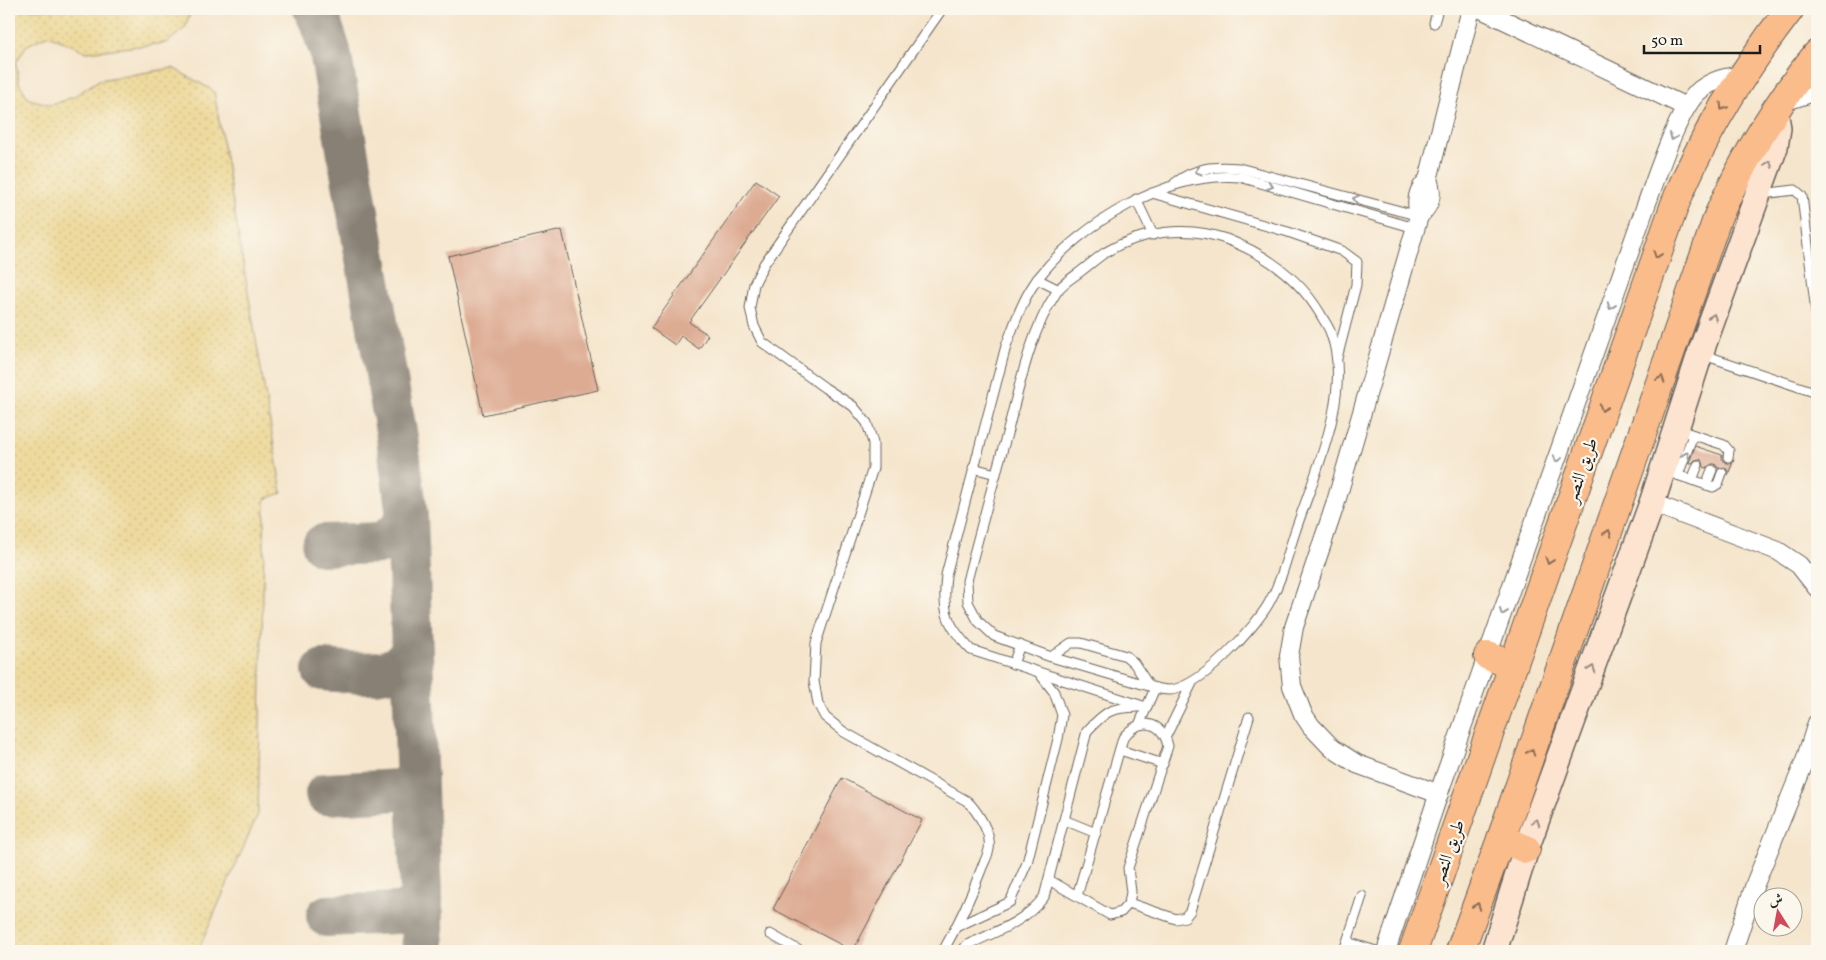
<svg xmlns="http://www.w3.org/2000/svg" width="1826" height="960" font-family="Vollkorn,Amiri,serif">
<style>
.sand{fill:url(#sand-dots);stroke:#857b5d}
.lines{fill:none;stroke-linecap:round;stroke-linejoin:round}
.taxiway{stroke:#888074;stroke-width:42}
.building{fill:#ddaa92}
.lane-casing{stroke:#68625a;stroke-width:11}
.street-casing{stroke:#68625a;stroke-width:20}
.secondary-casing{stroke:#68625a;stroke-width:28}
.highway-casing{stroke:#68625a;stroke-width:30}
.lane{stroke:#fff;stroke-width:9}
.street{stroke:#fff;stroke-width:18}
.secondary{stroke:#fde4d1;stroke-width:25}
.highway{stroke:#fabc8b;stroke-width:28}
.oneway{stroke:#8b6c54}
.oneway2{stroke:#999}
.oneway3{stroke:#988a80}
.labels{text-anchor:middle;stroke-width:4.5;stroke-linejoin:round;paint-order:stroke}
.street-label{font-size:18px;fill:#1c1c1c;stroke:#fbf7ec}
</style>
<defs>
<pattern id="sand-dots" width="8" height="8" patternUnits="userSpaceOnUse" patternTransform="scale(1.25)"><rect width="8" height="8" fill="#eeda9e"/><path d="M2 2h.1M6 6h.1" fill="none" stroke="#ccba88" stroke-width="1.8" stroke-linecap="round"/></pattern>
</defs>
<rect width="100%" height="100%" fill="#fbf7ec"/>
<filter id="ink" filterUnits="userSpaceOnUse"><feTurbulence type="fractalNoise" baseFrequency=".02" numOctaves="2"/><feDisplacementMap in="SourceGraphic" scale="10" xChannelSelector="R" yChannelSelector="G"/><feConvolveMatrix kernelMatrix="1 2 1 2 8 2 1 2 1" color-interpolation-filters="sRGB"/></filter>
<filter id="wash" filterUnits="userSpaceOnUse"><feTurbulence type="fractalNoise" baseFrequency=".0096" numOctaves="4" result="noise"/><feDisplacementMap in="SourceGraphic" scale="20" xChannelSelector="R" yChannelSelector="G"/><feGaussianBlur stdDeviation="1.12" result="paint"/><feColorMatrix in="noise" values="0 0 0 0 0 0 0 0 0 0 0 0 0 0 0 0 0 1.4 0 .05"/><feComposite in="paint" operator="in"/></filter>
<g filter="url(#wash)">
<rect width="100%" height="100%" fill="#f5e5cc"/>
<polygon class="sand" points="9,9 192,9 185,28 167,43 87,52 48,35 26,46 16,63 19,83 29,99 52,105 73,97 99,80 173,68 214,91 282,493 265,499 258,814 198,951 9,951"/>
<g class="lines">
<g class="taxiway">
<polyline points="314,9 320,21 330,51 397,437 407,516 423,951"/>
<polyline points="323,545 382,543 400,530 407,516"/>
<path d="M323,670C343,671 381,678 398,666C403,662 408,656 412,651"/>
<polyline points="326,794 399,790 407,786 417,776"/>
<polyline points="327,916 399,913 412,909 421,897"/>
</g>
</g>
<g id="blocks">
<g class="building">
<polygon points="756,180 779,196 689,322 708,335 699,349 681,336 675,345 651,328"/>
<polygon points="562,230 598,390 483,415 448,256"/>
<polygon points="1695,446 1722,455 1722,460 1726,463 1731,463 1734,459 1728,475 1728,471 1725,467 1718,468 1715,464 1712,464 1706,468 1704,467 1703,462 1700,459 1695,460 1692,463 1689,463"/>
<polygon points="842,778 922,820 853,951 773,909"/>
</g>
</g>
</g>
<g filter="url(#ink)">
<use href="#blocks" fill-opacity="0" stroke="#68625a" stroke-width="1"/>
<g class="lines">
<g class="lane-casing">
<g id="lane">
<path d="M942,9L764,264L754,284L750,308L754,326L762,342L825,388L853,406L867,423L873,443V468L816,643L814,681L818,704L825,717L844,732L967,801C977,811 992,833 989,849C988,856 983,864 981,870C970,899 958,925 943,951"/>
<polyline points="1434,23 1438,9"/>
<path d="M1175,183C1197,167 1213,166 1239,168L1419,216"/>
<polyline points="1152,193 1288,232 1342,251 1357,262 1356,285 1337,358"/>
<polyline points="1762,194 1795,190 1802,196 1817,320"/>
<polyline points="1136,199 1153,235"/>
<polyline points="1037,279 1057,289"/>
<polyline points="1701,354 1817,393"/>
<polyline points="1676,429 1724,445 1729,451 1728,457"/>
<polyline points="973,468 996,474"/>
<polyline points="1665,471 1713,487 1718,484 1722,473"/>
<polyline points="1678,475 1693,435"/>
<polyline points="1692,480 1698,465"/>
<polyline points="1706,485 1712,470"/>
<path d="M1051,657L1071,643H1081L1126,656L1134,663L1149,686C1155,688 1163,690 1170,690C1201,687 1254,629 1269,603C1282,580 1287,556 1295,532C1314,475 1353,393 1331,334C1329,327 1324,321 1321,315C1300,279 1265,254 1226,239C1187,225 1141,231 1106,252C1097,258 1089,265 1080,272C1072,278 1061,284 1056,293C1030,333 1020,384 1008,430C994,480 980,530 967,581L968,602L978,621L994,636L1051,657L1149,686"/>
<polyline points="1013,664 1020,645"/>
<path d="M1146,707L971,650C946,624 942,611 946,575L1006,346C1015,323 1023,297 1039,277C1081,223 1169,171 1240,177L1415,228"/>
<polyline points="1139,725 1155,688"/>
<polyline points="1166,736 1192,683"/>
<polyline points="1120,750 1163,764"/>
<polyline points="1064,820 1096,833"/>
<path d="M1049,880L1110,915L1121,912L1129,903L1131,892L1128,868L1168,746C1162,720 1139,717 1123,738L1077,896"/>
<polyline points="1129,903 1176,919 1185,917 1190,911 1249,717"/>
<polyline points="956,927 1010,902 1027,863 1058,739 1062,715 1054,692 1040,674"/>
<polyline points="770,934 800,951"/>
<polyline points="1347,942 1376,951"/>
<path d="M962,951L967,945C995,932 1025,922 1044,897L1087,731C1107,710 1110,708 1139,707"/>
<polyline points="1344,951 1362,896"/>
</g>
</g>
<g class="street-casing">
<g id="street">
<polyline points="1481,9 1686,107"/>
<polyline points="1780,103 1817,91"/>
<path d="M1419,216C1430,206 1434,194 1428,180"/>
<polyline points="1652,503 1778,551 1799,565 1817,588"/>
<path d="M1439,794L1357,764L1332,748L1311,726L1303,714L1292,686L1289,656L1294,627L1335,505L1419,216C1415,201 1417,190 1428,180L1471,9"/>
<path d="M1386,951L1442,784L1645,208C1656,179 1678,108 1700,90C1713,80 1728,76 1743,76"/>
<polyline points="1733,951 1755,884 1805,761 1817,723"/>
</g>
</g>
<g class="secondary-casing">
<polyline id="secondary" points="1494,951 1526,849 1652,503 1700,354 1775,147 1778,128 1775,110"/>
</g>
<g class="highway-casing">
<g id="highway">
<polyline points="1488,656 1513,665"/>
<polyline points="1501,839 1526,849"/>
<path d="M1413,951L1675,204C1703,134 1744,69 1790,9"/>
<path d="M1460,951L1501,839L1718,216C1744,158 1776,103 1817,54"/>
</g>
</g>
<use href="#lane" class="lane"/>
<use href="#street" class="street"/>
<use href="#secondary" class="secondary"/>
<use href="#highway" class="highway"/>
</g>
<defs><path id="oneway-chevron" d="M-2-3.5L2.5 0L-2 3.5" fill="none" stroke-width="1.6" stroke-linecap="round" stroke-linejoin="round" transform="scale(1.25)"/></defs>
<g class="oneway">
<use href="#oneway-chevron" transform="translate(1723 107) rotate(122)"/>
<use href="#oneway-chevron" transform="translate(1657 255) rotate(109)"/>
<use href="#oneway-chevron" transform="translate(1661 379) rotate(-71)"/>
<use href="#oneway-chevron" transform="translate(1603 408) rotate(109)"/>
<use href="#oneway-chevron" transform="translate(1608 533) rotate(-71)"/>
<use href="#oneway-chevron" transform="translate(1549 561) rotate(109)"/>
<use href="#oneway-chevron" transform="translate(1531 752) rotate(-71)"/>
<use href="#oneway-chevron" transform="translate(1477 906) rotate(-70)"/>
</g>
<g class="oneway2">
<use href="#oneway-chevron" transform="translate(1673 137) rotate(113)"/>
<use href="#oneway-chevron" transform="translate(1198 171) rotate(164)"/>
<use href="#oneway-chevron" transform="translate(1270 186) rotate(16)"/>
<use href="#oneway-chevron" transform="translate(1356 199) rotate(-165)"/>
<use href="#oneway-chevron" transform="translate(1611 306) rotate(109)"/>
<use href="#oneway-chevron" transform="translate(1686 455) rotate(-70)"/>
<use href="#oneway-chevron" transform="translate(1557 459) rotate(109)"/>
<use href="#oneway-chevron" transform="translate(1503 612) rotate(109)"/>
</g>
<g class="oneway3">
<use href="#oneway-chevron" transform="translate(1769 164) rotate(-69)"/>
<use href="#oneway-chevron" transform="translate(1713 317) rotate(-70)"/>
<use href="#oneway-chevron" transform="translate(1592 669) rotate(-70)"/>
<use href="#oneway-chevron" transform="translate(1536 822) rotate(-70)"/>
</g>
</g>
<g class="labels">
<g class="street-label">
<text transform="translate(1581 470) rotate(-71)" y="6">طريق النصر</text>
<text transform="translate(1448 852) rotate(-71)" y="6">طريق النصر</text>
</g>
</g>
<rect width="1826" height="960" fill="none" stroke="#fbf7ec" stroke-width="30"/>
<g transform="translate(1778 912) rotate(349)"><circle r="24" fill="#fbf7ec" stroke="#a29f99"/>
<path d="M0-4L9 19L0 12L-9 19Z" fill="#d1495b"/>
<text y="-8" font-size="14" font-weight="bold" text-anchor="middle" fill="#1c1c1c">ش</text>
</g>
<path d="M1644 45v8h116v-8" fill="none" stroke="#1c1c1c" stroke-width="2.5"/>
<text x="1651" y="45" font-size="15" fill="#1c1c1c" stroke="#fbf7ec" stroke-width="4" paint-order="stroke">50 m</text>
</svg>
